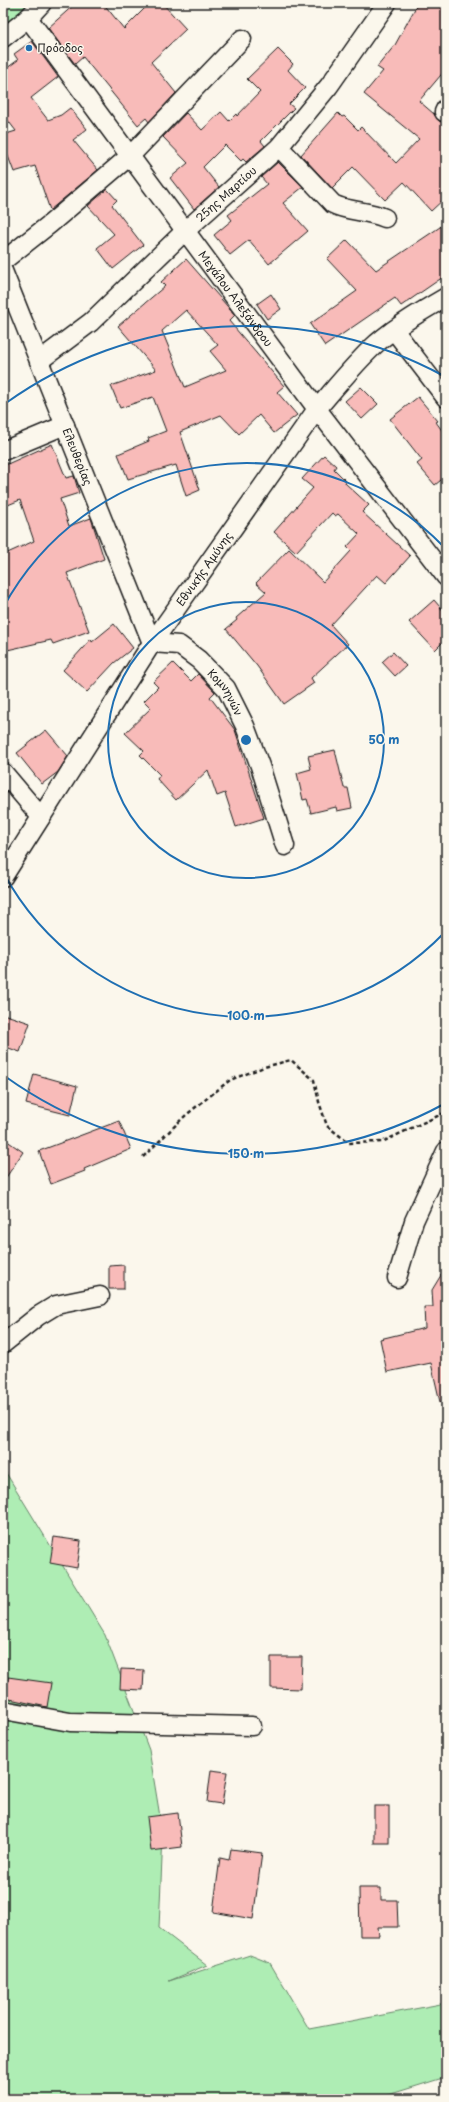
<svg xmlns="http://www.w3.org/2000/svg" width="449" height="2102" font-family="'Playpen Sans',sans-serif">
<style>
.green{fill:#aeedb4;stroke:#658468}
.building{fill:#f8bbb9;stroke:#1c1c1c;fill-rule:evenodd}
.lines{fill:none;stroke-linecap:round;stroke-linejoin:round}
.minor-casing{stroke:#1c1c1c;stroke-width:21}
.path{stroke:#1c1c1c;stroke-width:2.5;stroke-dasharray:4 3;stroke-linecap:butt}
.minor{stroke:#fbf7ec;stroke-width:18}
.ring{fill:none;stroke:#1f6fb2;stroke-width:2}
.poi-dot{fill:#1f6fb2;stroke:#fbf7ec;stroke-width:1.5}
.labels{text-anchor:middle;stroke-width:3;stroke-linejoin:round;paint-order:stroke}
.poi-label{font-size:11px;fill:#1c1c1c;stroke:#fbf7ec;text-anchor:start}
.street-label{font-size:11px;fill:#1c1c1c;stroke:#fbf7ec}
.centre{fill:#1f6fb2;stroke:#fbf7ec;stroke-width:2}
.ring-label{font-size:12px;text-anchor:middle;font-weight:bold;fill:#1f6fb2;stroke:#fbf7ec;stroke-width:3;stroke-linejoin:round;paint-order:stroke}
</style>
<rect width="100%" height="100%" fill="#fbf7ec"/>
<filter id="ink" filterUnits="userSpaceOnUse"><feTurbulence type="fractalNoise" baseFrequency=".025" numOctaves="2"/><feDisplacementMap in="SourceGraphic" scale="8" xChannelSelector="R" yChannelSelector="G"/><feConvolveMatrix kernelMatrix="1 2 1 2 8 2 1 2 1" color-interpolation-filters="sRGB"/></filter>
<g filter="url(#ink)">
<g class="green">
<polygon points="3,3 34,3 3,26"/>
<polygon points="3,1468 105,1635 149,1750 163,1835 159,1928 207,1965 169,1981 250,1955 270,1963 309,2029 446,2003 446,2077 375,2099 3,2099"/>
</g>
<g class="building">
<polygon points="76,3 103,3 124,29 150,3 162,3 186,29 151,62 176,93 149,122 146,118 138,125 83,57 75,64 48,28"/>
<polygon points="418,3 446,3 446,69 419,101 434,114 439,121 446,124 446,197 431,211 404,182 385,200 353,167 332,188 301,155 338,113 342,117 344,116 358,130 361,127 396,163 419,139 364,94 383,71 377,67 395,45"/>
<polygon points="32,41 58,77 31,98 48,120 61,115 70,108 87,129 73,140 98,170 50,210 35,166 14,172 3,143 3,135 16,131 3,114 3,71 18,60 14,54"/>
<polygon points="278,49 293,64 288,70 305,88 289,104 294,108 261,141 265,146 246,162 243,159 241,161 225,145 203,167 219,187 194,209 170,178 188,163 163,137 186,113 202,130 221,112 229,121 236,114 237,116 260,92 247,79"/>
<polygon points="278,162 303,187 283,203 308,231 269,264 249,240 230,255 214,235 232,220 228,215 267,184 261,177"/>
<polygon points="107,189 117,200 112,205 143,245 113,269 97,248 114,234 88,206"/>
<polygon points="446,223 446,275 401,306 395,298 325,346 310,324 357,291 327,259 347,240 376,270"/>
<path d="M186,259L235,315L229,321L284,386L277,392L297,415L274,433L259,415L239,434L221,415L180,432L200,490L186,496L176,465L128,479L118,454L149,441L148,438L166,431L153,397L120,408L111,386L156,370L118,326L165,286L161,282ZM186,310L218,345L210,351L226,370L185,387L162,331Z"/>
<polygon points="271,294 281,309 267,319 257,304"/>
<polygon points="361,387 378,404 362,419 345,401"/>
<polygon points="418,397 438,421 436,422 446,436 446,476 435,485 417,464 422,460 390,419"/>
<polygon points="52,444 66,478 74,476 79,493 60,499 69,526 91,518 104,559 67,573 89,631 53,644 51,640 3,651 3,555 34,541 20,500 3,507 3,466"/>
<polygon points="324,455 336,466 334,469 346,481 345,483 369,505 362,512 410,556 386,583 377,575 331,625 348,644 311,678 314,683 284,704 257,666 226,629 237,620 236,618 266,592 256,583 289,549 323,582 351,551 347,547 359,534 338,514 335,516 332,513 296,552 274,532 313,488 302,479"/>
<polygon points="434,600 446,614 446,639 435,650 409,622"/>
<polygon points="114,624 133,648 114,663 87,692 63,670 91,639 92,642"/>
<polygon points="393,652 406,666 395,676 382,662"/>
<polygon points="173,663 191,681 198,674 215,692 210,697 235,730 264,818 236,827 225,793 217,796 208,770 176,800 157,779 160,775 140,755 144,751 125,733 151,708 144,701 158,687 153,682"/>
<polygon points="46,730 68,756 58,772 42,784 17,753"/>
<polygon points="335,750 344,788 348,788 352,808 337,811 336,807 311,813 307,799 303,800 297,773 311,769 308,756"/>
<polygon points="3,1014 30,1023 20,1052 3,1046"/>
<polygon points="34,1074 77,1086 70,1115 26,1104"/>
<polygon points="119,1121 131,1149 84,1169 85,1171 51,1184 39,1151"/>
<polygon points="3,1138 23,1152 3,1182"/>
<polygon points="124,1265 124,1289 109,1289 109,1266"/>
<polygon points="446,1267 446,1402 440,1402 431,1363 387,1372 380,1339 425,1328 424,1307 433,1307 432,1290"/>
<polygon points="54,1537 81,1541 77,1568 50,1563"/>
<polygon points="271,1657 302,1657 301,1689 271,1688"/>
<polygon points="121,1669 144,1670 143,1690 120,1689"/>
<polygon points="8,1677 51,1683 47,1707 5,1698"/>
<polygon points="211,1770 227,1772 222,1804 207,1802"/>
<rect x="374" y="1806" width="15" height="37"/>
<polygon points="178,1813 182,1847 151,1851 147,1817"/>
<polygon points="231,1849 262,1853 253,1919 213,1912 220,1858 229,1860"/>
<polygon points="359,1888 381,1888 381,1900 397,1900 398,1927 378,1927 379,1936 360,1936"/>
</g>
<g class="lines">
<g class="minor-casing">
<g id="minor">
<path id="s1" d="M28,18L317,409L446,577"/>
<polyline points="3,38 28,18 42,3"/>
<polyline points="444,112 446,108"/>
<path d="M279,147L333,204C348,212 367,210 385,218"/>
<polyline points="3,261 50,224 131,155 242,39"/>
<path id="s2" d="M3,271L152,643L179,645L199,660L226,688L245,726L260,766L285,846"/>
<polyline points="394,330 446,398"/>
<path id="s3" d="M39,361L91,322L185,231L279,147L329,86L387,3"/>
<polyline points="3,451 65,425"/>
<polyline points="3,772 41,817"/>
<path id="s4" d="M3,877L152,643L317,409C336,387 355,363 377,343C398,325 422,311 446,297"/>
<polyline points="397,1278 414,1221 446,1151"/>
<polyline points="3,1344 38,1316 56,1305 100,1296"/>
<polyline points="3,1710 70,1722 252,1726"/>
</g>
</g>
<polyline class="path" points="143,1157 186,1115 230,1080 264,1067 291,1060 314,1080 319,1102 327,1126 349,1143 382,1142 446,1112"/>
<use href="#minor" class="minor"/>
</g>
</g>
<g class="ring">
<circle cx="246" cy="740" r="138"/>
<path d="M445 932A276 276 0 0 1 3 872M3 608A276 276 0 0 1 445 548"/>
<path d="M444 1104A414 414 0 0 1 6 1077M6 403A414 414 0 0 1 444 376"/>
</g>
<circle class="poi-dot" cx="29" cy="48" r="4"/>
<g class="labels">
<g class="poi-label">
<text x="37" y="52">Πρόοδος</text>
</g>
<g class="street-label">
<text dy="4" stroke="none"><textPath href="#s3" startOffset="251">25ης Μαρτίου</textPath></text>
<text dy="4" stroke="none"><textPath href="#s1" startOffset="349">Μεγάλου Αλεξάνδρου</textPath></text>
<text dy="4" stroke="none"><textPath href="#s2" startOffset="200">Ελευθερίας</textPath></text>
<text dy="4" stroke="none"><textPath href="#s4" startOffset="368">Εθνικής Αμύνης</textPath></text>
<text dy="4" stroke="none"><textPath href="#s2" startOffset="495">Κομνηνών</textPath></text>
</g>
</g>
<circle cx="246" cy="740" r="6" class="centre"/>
<g class="ring-label">
<text x="384" y="744">50 m</text>
<text x="246" y="1020">100 m</text>
<text x="246" y="1158">150 m</text>
</g>
<rect width="449" height="2102" fill="none" stroke="#fbf7ec" stroke-width="16"/>
<rect x="8" y="8" width="433" height="2086" fill="none" stroke="#1c1c1c" stroke-width="1.5" filter="url(#ink)"/>
</svg>
